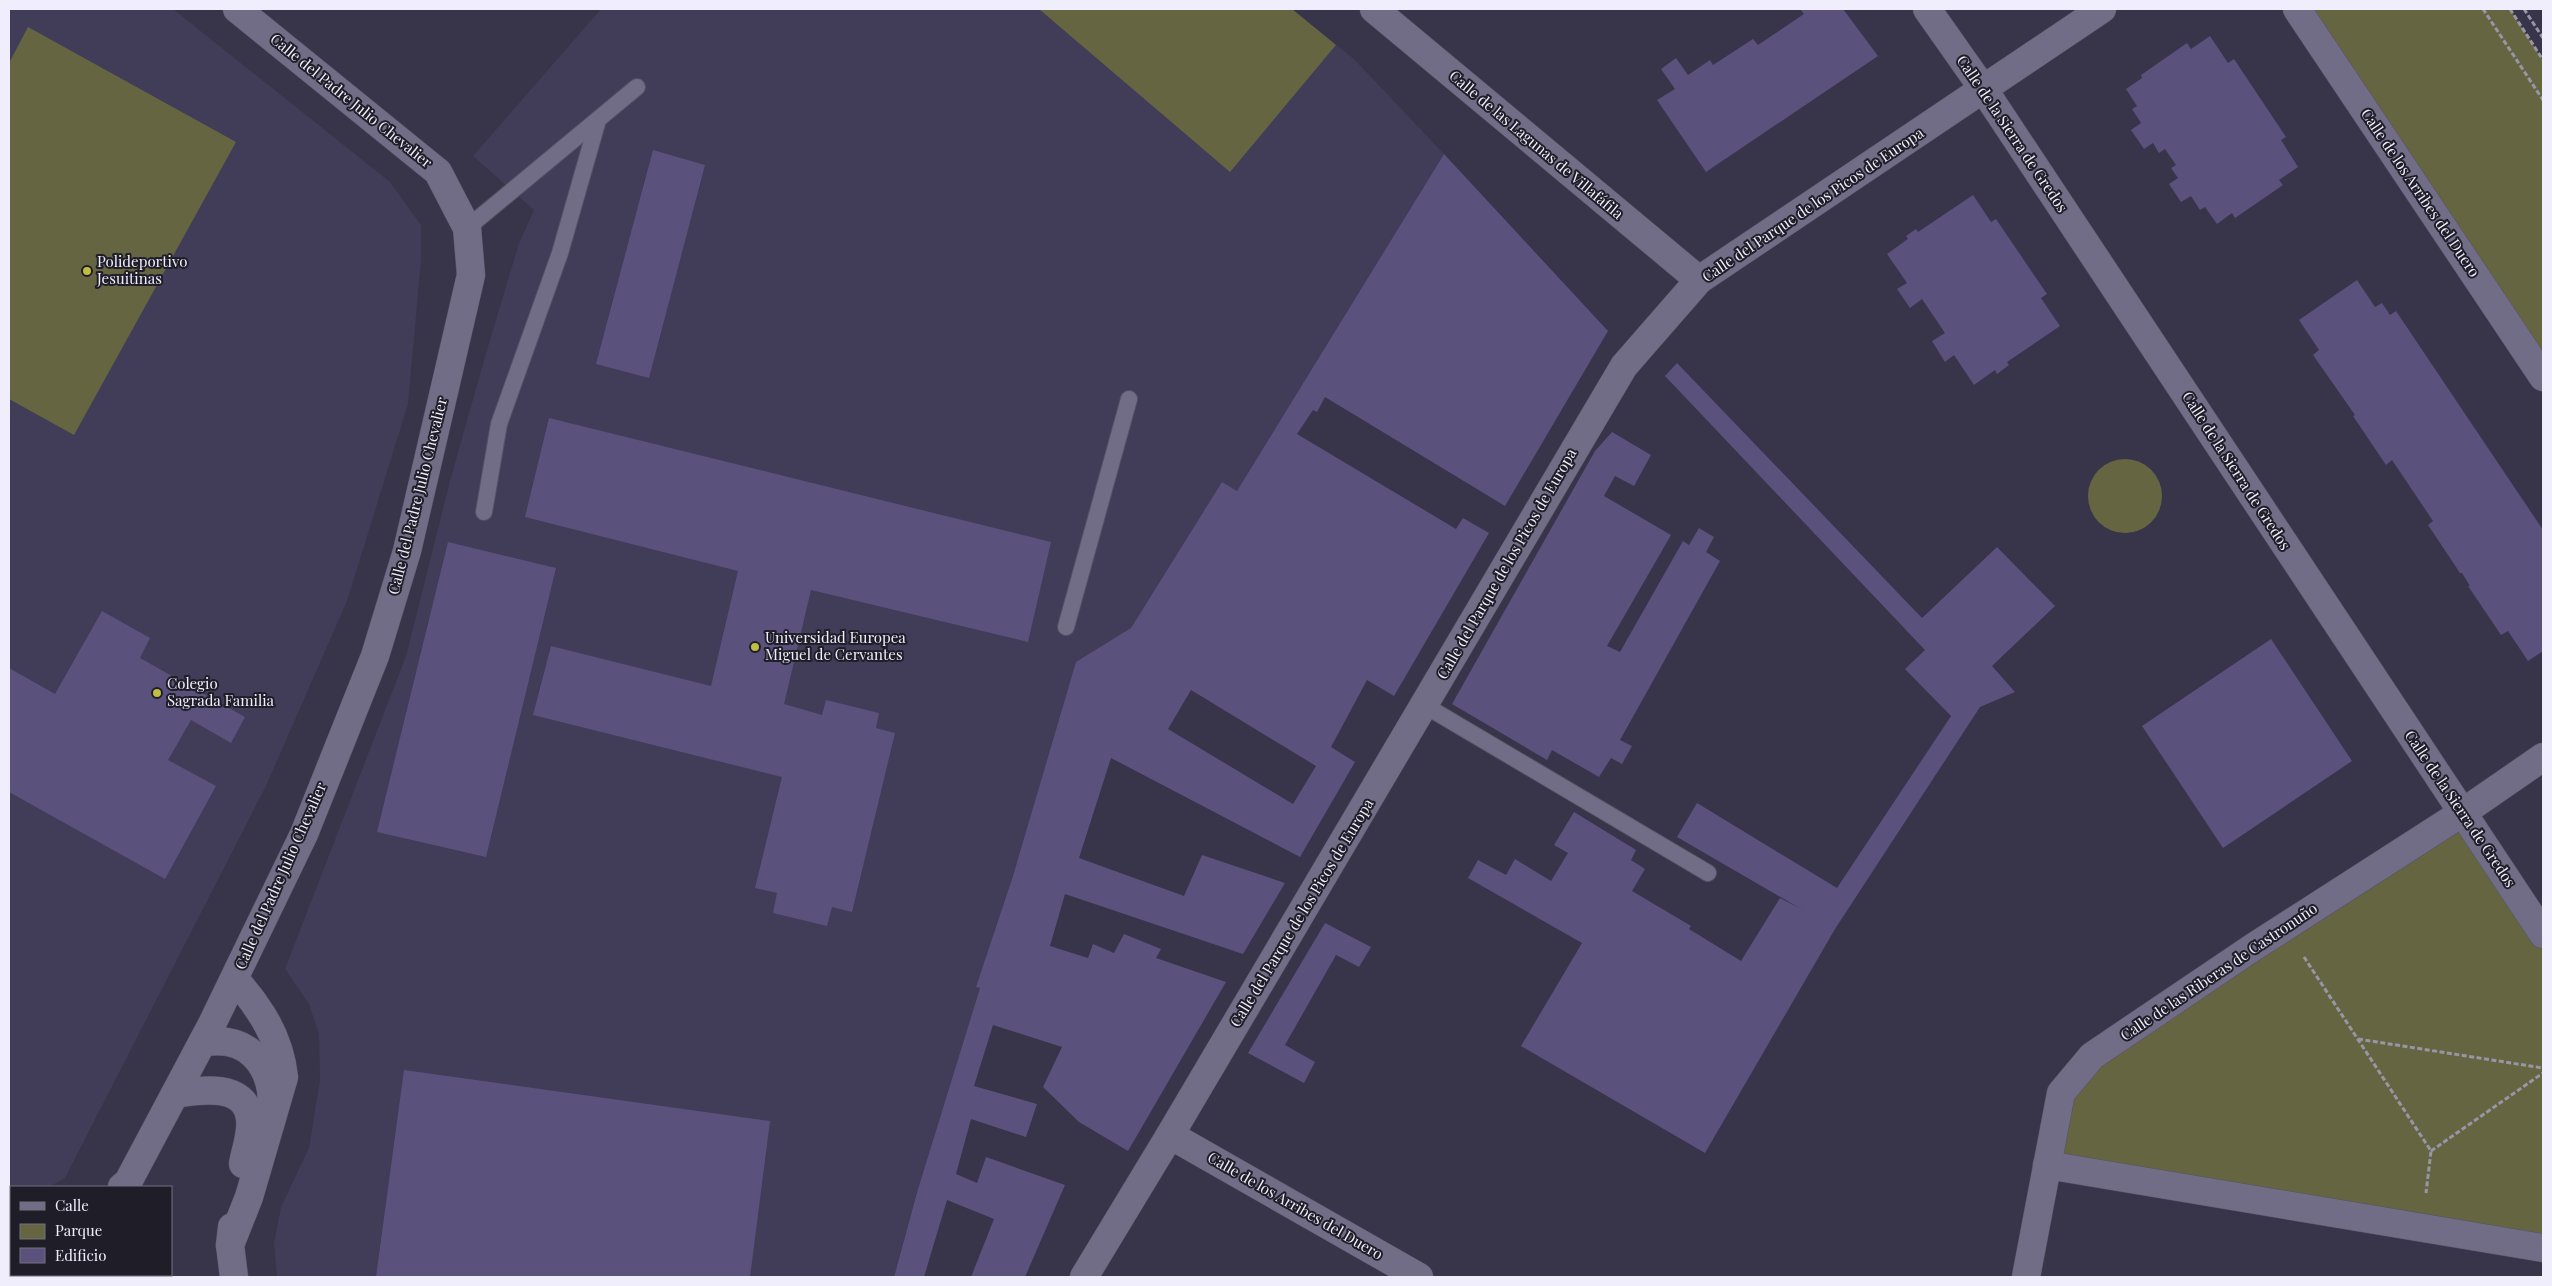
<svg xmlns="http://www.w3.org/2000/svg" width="2552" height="1286" font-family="'Playfair Display',serif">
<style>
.built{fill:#413c58}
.green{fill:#656641}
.building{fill:#5a527d;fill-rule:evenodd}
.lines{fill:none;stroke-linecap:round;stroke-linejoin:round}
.lane-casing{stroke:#555265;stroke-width:18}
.street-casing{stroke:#555265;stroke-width:29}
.path{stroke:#9895a7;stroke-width:3;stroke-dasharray:5 2.5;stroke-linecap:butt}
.lane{stroke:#716d86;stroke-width:16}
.street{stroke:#716d86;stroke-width:28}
.poi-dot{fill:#bfbe42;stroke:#1f1d28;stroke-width:2}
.labels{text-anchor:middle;stroke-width:4;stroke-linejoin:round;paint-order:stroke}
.street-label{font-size:15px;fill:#f0eefc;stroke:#1f1d28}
.poi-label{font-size:15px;fill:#f0eefc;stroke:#1f1d28;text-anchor:start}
</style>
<rect width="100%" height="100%" fill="#38344a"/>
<g class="built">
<polygon points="9,9 173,9 390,182 421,225 421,260 408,404 347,601 266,786 65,1178 49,1187 11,1187 11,1202 9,1202"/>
<polygon points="601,9 1292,9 1354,59 1444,154 1239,488 1237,491 1222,483 1131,628 1013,876 977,987 980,988 918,1189 894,1277 277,1277 274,1243 281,1207 309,1148 320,1080 319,1034 309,1004 285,969 406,656 451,477 487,350 519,243 534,210 473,156"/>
</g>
<g class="green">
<polygon points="1039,9 1292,9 1336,45 1230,172"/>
<polygon points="2297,9 2510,9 2543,60 2543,377"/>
<polygon points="28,27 236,142 74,435 9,399 9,63"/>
<circle cx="2125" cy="496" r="37"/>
<polygon points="2462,813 2543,934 2543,1248 2047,1165 2061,1093"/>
</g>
<g class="building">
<polygon points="1800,9 1843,9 1878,56 1706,172 1657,100 1675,89 1661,69 1676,58 1688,75 1710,60 1713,65 1753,39 1758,45 1804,14"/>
<polygon points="2210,36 2228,63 2234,59 2286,137 2281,140 2298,167 2279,180 2283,185 2235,218 2232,213 2217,224 2205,207 2200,210 2191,196 2181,202 2169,184 2178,178 2171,168 2176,165 2165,149 2159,153 2153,143 2144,149 2131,130 2141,123 2132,109 2137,106 2126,89 2142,78 2141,75 2187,43 2191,49"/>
<polygon points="653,150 705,165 649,378 596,364"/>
<path d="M1444,154L1608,331L1505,506L1325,397L1317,412L1313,410L1297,434L1456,529L1463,518L1489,533L1394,696L1367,680L1331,747L1355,762L1300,857L1111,758L1079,858L1184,896L1202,855L1285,883L1243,954L1065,894L1050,946L1088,958L1093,944L1114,953L1124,934L1161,949L1156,958L1226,982L1128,1151L1079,1122L1043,1087L1062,1047L993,1025L974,1086L1037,1104L1026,1137L971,1119L956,1174L977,1183L986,1157L1065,1185L1025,1277H971L994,1219L947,1200L924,1277H894L918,1189L980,988L976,987L1013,876L1076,662L1131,628L1222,482L1237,491ZM1191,690L1316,766L1293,804L1168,729Z"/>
<polygon points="1973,195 1991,222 1996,219 2047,294 2041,298 2060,326 2007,362 2009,365 1997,374 1995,370 1974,385 1954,355 1945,362 1932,341 1945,333 1922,299 1910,308 1897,289 1907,283 1887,254 1908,239 1906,236 1916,229 1918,232"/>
<polygon points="2357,280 2375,307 2382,303 2390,315 2396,311 2543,530 2543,651 2528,661 2508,631 2501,635 2468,586 2470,586 2462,573 2460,573 2428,525 2433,521 2392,460 2386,465 2353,416 2355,415 2313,355 2319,350 2299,320"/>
<polygon points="1677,363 1922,618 1997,547 2055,606 1992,666 2015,692 1980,707 1835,929 1705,1153 1521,1046 1582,943 1468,878 1478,860 1506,875 1515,859 1551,881 1568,853 1554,845 1574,812 1636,850 1631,860 1645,869 1632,891 1691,926 1689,929 1741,961 1780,898 1803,910 1677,837 1697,803 1837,888 1951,716 1905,669 1925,650 1665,376"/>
<polygon points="549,418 1051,542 1028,642 811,590 784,704 822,715 826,700 879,713 876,728 895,733 852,912 832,907 827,926 773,913 777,893 755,888 782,777 533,715 551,646 711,686 738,571 525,517"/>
<polygon points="1612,432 1651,455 1634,486 1615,476 1604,496 1671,535 1607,646 1620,652 1683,541 1689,545 1699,528 1714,537 1706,552 1720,561 1620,740 1632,746 1622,764 1611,758 1599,777 1552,750 1547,760 1452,704 1595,451"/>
<polygon points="448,542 556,568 486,857 377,832"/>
<polygon points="102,611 150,638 140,658 245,717 231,743 191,720 168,760 216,786 165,879 9,792 9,668 55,694"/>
<polygon points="2271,639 2352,761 2223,848 2142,726"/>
<polygon points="1325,923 1371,947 1359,967 1336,955 1285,1045 1315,1062 1304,1083 1248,1053"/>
<polygon points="404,1070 770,1121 750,1277 376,1277"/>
</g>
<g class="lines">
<g class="lane-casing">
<g id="lane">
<polyline points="467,228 637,87"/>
<polyline points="484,512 499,424 560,253 598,120"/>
<polyline points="1066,627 1129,399"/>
<polyline points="1424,705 1708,873"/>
</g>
</g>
<g class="street-casing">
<g id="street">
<polyline points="1374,9 1699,280"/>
<polyline points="1927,9 1984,90 2543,934"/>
<polyline points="2297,9 2543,377"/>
<path d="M202,1043C245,1034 272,1062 272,1105"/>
<path d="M175,1094C199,1090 246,1082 250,1119C252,1133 245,1151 243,1164"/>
<polyline points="1170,1135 1419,1277"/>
<polyline points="2047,1165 2543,1248"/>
<polyline points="122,1187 128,1182 212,1024 304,834 375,656 407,551 471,275 467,228 438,172 237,9"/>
<polyline points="232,1227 230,1245 234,1277"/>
<path d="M230,1245L249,1197L284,1077C281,1050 272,1028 256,1006C250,996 241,988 235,978"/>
<polyline points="9,1260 11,1260"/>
<polyline points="62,1275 68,1277"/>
<polyline points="123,1277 123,1275"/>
<polyline points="1084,1277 1170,1135 1624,366 1699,280 2102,9"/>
<polyline points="2026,1277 2061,1093 2092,1056 2252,948 2462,813 2543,757"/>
</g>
</g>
<g class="path">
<polyline points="2483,9 2543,100"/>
<polyline points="2510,9 2543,60"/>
<polyline points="2524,9 2543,38"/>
<polyline points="2304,957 2431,1151 2426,1193"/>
<polyline points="2358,1039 2543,1068"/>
<polyline points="2431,1151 2543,1073"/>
</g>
<use href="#lane" class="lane"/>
<use href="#street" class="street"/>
</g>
<g class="poi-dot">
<circle cx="87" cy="271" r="5"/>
<circle cx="755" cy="647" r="5"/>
<circle cx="157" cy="693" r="5"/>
</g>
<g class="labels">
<g class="street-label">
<text transform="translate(351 101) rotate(39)" y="5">Calle del Padre Julio Chevalier</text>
<text transform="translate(2012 134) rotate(56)" y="5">Calle de la Sierra de Gredos</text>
<text transform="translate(1536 145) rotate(40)" y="5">Calle de las Lagunas de Villafáfila</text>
<text transform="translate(2420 193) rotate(56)" y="5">Calle de los Arribes del Duero</text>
<text transform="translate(1813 205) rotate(-34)" y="5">Calle del Parque de los Picos de Europa</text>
<text transform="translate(2236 471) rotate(57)" y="5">Calle de la Sierra de Gredos</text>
<text transform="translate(418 496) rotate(-76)" y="5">Calle del Padre Julio Chevalier</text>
<text transform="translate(1507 564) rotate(-60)" y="5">Calle del Parque de los Picos de Europa</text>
<text transform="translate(2460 809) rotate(56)" y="5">Calle de la Sierra de Gredos</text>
<text transform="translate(281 876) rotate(-66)" y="5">Calle del Padre Julio Chevalier</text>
<text transform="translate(1302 913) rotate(-59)" y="5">Calle del Parque de los Picos de Europa</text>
<text transform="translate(2219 972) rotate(-34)" y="5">Calle de las Riberas de Castronuño</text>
<text transform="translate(1295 1206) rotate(30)" y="5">Calle de los Arribes del Duero</text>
</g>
<g class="poi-label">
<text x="97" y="267">Polideportivo<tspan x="97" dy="17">Jesuitinas</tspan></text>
<text x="765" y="643">Universidad Europea<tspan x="765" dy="17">Miguel de Cervantes</tspan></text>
<text x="167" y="689">Colegio<tspan x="167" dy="17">Sagrada Familia</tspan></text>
</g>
</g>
<rect width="2552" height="1286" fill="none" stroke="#f0eefc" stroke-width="20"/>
<rect x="10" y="1186" width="162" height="90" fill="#1f1d28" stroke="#73717d"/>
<rect x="20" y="1202" width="25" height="8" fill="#716d86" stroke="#73717d"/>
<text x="55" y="1211" font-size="15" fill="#f0eefc">Calle</text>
<rect x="20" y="1224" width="25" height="15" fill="#656641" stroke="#73717d"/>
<text x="55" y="1236" font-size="15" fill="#f0eefc">Parque</text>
<rect x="20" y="1248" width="25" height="15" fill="#5a527d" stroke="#73717d"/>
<text x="55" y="1261" font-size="15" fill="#f0eefc">Edificio</text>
</svg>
